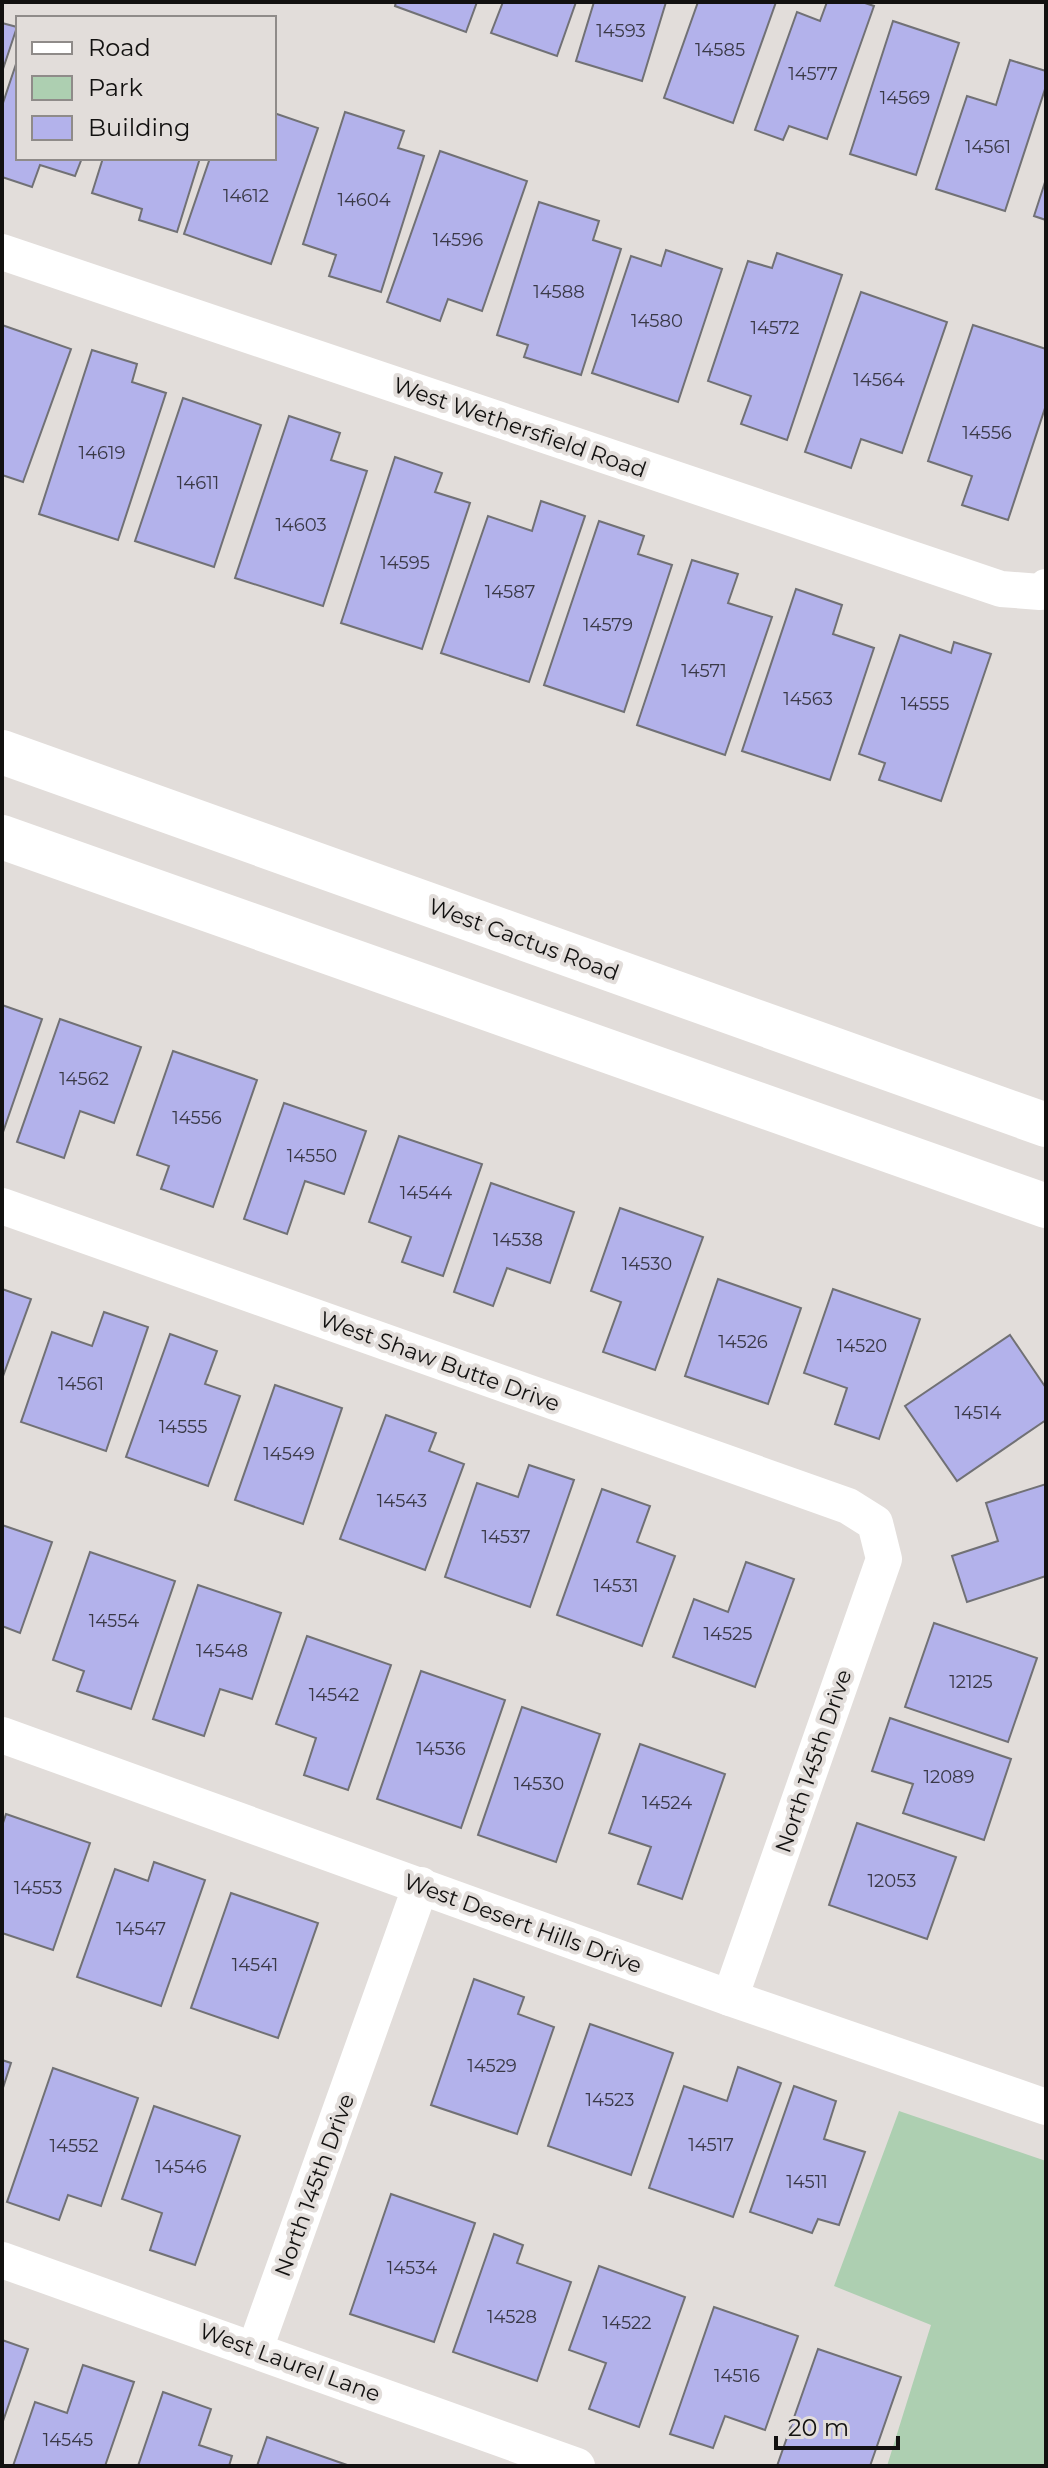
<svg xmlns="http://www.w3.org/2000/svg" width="1048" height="2468" font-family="Montserrat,sans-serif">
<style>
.green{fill:#adcfb1}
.building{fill:#b3b2eb;stroke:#717175;stroke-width:2}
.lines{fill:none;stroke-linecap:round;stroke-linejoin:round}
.minor{stroke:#fff;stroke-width:36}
.secondary{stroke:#fff;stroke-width:44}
.labels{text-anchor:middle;stroke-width:8;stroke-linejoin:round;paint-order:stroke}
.number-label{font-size:18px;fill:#3a3947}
.street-label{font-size:22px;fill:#121110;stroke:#e2ddda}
</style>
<rect width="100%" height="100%" fill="#e2ddda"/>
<polygon class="green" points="899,2111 1046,2161 1046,2466 887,2466 931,2325 834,2286"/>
<g class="building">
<polygon points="396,2 477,2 466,32 395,6"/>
<polygon points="503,2 576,2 557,56 491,33"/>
<polygon points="594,2 666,2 642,81 576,61"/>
<polygon points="698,2 776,2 733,123 664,98"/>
<polygon points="827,2 862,2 874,6 827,139 789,126 783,140 755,130 797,12 820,21"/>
<polygon points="893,21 959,43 916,175 850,154"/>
<polygon points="2,23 17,27 2,72"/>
<polygon points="18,58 18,158 82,158 75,176 40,165 32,187 2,177 2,106"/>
<polygon points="1010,60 1046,71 1046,86 1005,211 936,189 967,96 996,105"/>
<polygon points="345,112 404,131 398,148 424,156 381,292 329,276 336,255 303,244"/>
<polygon points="274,113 318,128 271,264 184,234 210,158 274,158"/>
<polygon points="440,151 527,181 482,311 448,299 440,321 387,302"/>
<polygon points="103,158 200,158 177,232 139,220 142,209 92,193"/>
<polygon points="1046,179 1046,220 1034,216"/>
<polygon points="539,202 599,221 593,240 621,249 581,375 524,357 528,345 497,335"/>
<polygon points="666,250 722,269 678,402 592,373 631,256 661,266"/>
<polygon points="777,253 842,275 787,440 741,424 751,396 708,381 748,261 772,268"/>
<polygon points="861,292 947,322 902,453 861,439 851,468 805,452"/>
<polygon points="2,325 71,349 23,482 2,475"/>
<polygon points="973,325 1046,349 1046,405 1008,520 962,505 972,476 928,461"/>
<polygon points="92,350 137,364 132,382 166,393 118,540 39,514"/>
<polygon points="183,398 261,425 214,567 135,541"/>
<polygon points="289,416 340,433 331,460 367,471 323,606 235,578"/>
<polygon points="395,457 442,473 435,492 470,503 422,649 341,623"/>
<polygon points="541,501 585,516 529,682 441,653 488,516 532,531"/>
<polygon points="599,521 644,536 638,554 672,565 624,712 544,685"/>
<polygon points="692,560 738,574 728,603 772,617 725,755 637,725"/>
<polygon points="796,589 842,605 833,634 874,648 830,780 742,751"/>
<polygon points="900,635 951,653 954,642 991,654 941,801 879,780 885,763 859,754"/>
<polygon points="2,1005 42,1019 2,1135"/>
<polygon points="60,1019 141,1047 114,1123 80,1111 64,1158 17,1142"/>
<polygon points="173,1051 257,1080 213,1207 161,1189 169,1166 137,1155"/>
<polygon points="284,1103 366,1131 344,1194 305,1181 287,1234 244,1219"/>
<polygon points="399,1136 482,1164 443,1276 402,1262 411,1237 369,1222"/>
<polygon points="491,1183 574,1212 550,1283 507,1268 493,1306 454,1292"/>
<polygon points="620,1208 703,1237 655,1370 603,1352 621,1302 591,1291"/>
<polygon points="718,1279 801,1308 768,1404 685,1376"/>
<polygon points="2,1289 31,1299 2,1379"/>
<polygon points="833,1289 920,1319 879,1439 835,1424 847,1388 804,1373"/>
<polygon points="104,1312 148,1327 106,1451 21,1422 52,1332 92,1346"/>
<polygon points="170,1334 217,1351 205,1384 240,1396 208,1486 126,1457"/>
<polygon points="1010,1335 1046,1388 1046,1420 957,1481 905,1406"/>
<polygon points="275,1385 342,1408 303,1524 235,1500"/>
<polygon points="386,1415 436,1433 429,1451 464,1464 425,1570 340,1539"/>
<polygon points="529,1465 574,1480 530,1607 445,1577 477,1483 518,1497"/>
<polygon points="1046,1484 1046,1576 967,1602 952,1556 998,1541 986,1503"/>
<polygon points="602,1489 650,1506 637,1542 675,1556 642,1646 557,1615"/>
<polygon points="2,1525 52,1542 20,1633 2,1626"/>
<polygon points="90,1552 175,1581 131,1709 77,1691 84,1671 53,1660"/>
<polygon points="746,1562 794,1579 755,1687 673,1657 694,1599 728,1612"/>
<polygon points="198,1585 281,1613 252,1699 220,1689 204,1736 153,1719"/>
<polygon points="934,1623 1037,1658 1008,1742 905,1707"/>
<polygon points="307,1636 391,1665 348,1790 304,1775 316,1738 276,1724"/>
<polygon points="421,1671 505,1700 461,1828 377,1799"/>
<polygon points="522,1707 600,1734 556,1862 478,1835"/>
<polygon points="890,1718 1011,1759 984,1840 903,1813 913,1784 872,1771"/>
<polygon points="640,1744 725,1774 682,1899 638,1884 651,1847 609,1833"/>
<polygon points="6,1814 90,1843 53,1950 2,1933 2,1826"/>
<polygon points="857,1823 956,1857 927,1939 829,1905"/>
<polygon points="154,1862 205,1880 161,2006 77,1977 115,1869 148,1881"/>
<polygon points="231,1893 318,1923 278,2038 191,2008"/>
<polygon points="474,1979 524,1997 518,2014 554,2027 517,2134 431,2105"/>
<polygon points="590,2024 673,2053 631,2175 548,2146"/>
<polygon points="2,2060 11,2063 2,2091"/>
<polygon points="738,2067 781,2083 733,2217 649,2188 684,2086 727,2101"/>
<polygon points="53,2068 138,2098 101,2206 68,2195 59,2220 7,2202"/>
<polygon points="794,2086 836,2101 824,2139 865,2152 839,2225 818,2219 812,2233 750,2212"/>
<polygon points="154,2106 240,2136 195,2265 150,2250 162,2213 122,2199"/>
<polygon points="391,2194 475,2223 434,2342 350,2314"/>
<polygon points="494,2234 523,2245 517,2263 571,2282 537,2381 453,2352"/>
<polygon points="599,2266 685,2297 639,2427 589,2409 606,2363 569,2350"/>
<polygon points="714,2307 798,2336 765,2430 725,2416 713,2448 670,2434"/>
<polygon points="2,2340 28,2349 2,2424"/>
<polygon points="818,2349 901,2377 870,2466 777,2466"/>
<polygon points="83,2365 134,2382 105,2466 13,2466 35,2402 67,2413"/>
<polygon points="163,2392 211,2409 199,2445 232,2456 229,2466 138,2466"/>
<polygon points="267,2437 350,2466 257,2466"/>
</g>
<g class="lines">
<g class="minor">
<polyline points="2,252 1001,589 1040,592 1046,587"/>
<polyline points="2,1206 848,1506 875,1523 884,1559 730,1998"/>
<polyline points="2,1735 730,1998 1046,2107"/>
<polyline points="2,2260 577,2466"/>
<polyline points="255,2349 421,1885"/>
</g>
<g class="secondary">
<polyline points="2,752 1046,1125"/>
<polyline points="2,837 1046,1206"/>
</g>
</g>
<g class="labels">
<g class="number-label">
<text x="621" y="37">14593</text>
<text x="720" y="56">14585</text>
<text x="813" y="80">14577</text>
<text x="905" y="104">14569</text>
<text x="988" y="153">14561</text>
<text x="246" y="202">14612</text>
<text x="364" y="206">14604</text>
<text x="458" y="246">14596</text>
<text x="559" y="298">14588</text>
<text x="657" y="327">14580</text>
<text x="775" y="334">14572</text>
<text x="879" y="386">14564</text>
<text x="987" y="439">14556</text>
<text x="102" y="459">14619</text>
<text x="198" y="489">14611</text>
<text x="301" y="531">14603</text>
<text x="405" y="569">14595</text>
<text x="510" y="598">14587</text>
<text x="608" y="631">14579</text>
<text x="704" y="677">14571</text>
<text x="808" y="705">14563</text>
<text x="925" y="710">14555</text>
<text x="84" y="1085">14562</text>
<text x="197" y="1124">14556</text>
<text x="312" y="1162">14550</text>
<text x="426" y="1199">14544</text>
<text x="518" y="1246">14538</text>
<text x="647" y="1270">14530</text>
<text x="743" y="1348">14526</text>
<text x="862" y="1352">14520</text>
<text x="81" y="1390">14561</text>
<text x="978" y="1419">14514</text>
<text x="183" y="1433">14555</text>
<text x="289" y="1460">14549</text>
<text x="402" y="1507">14543</text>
<text x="506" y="1543">14537</text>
<text x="616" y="1592">14531</text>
<text x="114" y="1627">14554</text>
<text x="728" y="1640">14525</text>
<text x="222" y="1657">14548</text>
<text x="971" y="1688">12125</text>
<text x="334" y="1701">14542</text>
<text x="441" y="1755">14536</text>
<text x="949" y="1783">12089</text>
<text x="539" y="1790">14530</text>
<text x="667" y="1809">14524</text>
<text x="892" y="1887">12053</text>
<text x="38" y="1894">14553</text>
<text x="141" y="1935">14547</text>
<text x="255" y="1971">14541</text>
<text x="492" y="2072">14529</text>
<text x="610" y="2106">14523</text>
<text x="711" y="2151">14517</text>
<text x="74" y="2152">14552</text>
<text x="181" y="2173">14546</text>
<text x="807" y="2188">14511</text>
<text x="412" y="2274">14534</text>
<text x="512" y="2323">14528</text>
<text x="627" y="2329">14522</text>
<text x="737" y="2382">14516</text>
<text x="68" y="2446">14545</text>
</g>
<g class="street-label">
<text transform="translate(520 427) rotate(19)" y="8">West Wethersfield Road</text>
<text transform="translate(524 939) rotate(20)" y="8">West Cactus Road</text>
<text transform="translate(440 1361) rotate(20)" y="8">West Shaw Butte Drive</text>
<text transform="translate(813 1761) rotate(-71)" y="8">North 145th Drive</text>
<text transform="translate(523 1923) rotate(20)" y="8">West Desert Hills Drive</text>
<text transform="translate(314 2185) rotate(-70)" y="8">North 145th Drive</text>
<text transform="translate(290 2362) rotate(20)" y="8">West Laurel Lane</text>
</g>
</g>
<rect width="1048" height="2468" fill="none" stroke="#121110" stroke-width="8"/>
<rect x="16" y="16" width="260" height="144" fill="#e2ddda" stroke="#8f8b89" stroke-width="2"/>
<rect x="32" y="42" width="40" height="12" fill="#ffffff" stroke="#8f8b89" stroke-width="2"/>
<text x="88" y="56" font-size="24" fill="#121110">Road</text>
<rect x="32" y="76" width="40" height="24" fill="#adcfb1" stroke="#8f8b89" stroke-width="2"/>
<text x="88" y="96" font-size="24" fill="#121110">Park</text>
<rect x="32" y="116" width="40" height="24" fill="#b3b2eb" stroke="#8f8b89" stroke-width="2"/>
<text x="88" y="136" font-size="24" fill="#121110">Building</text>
<path d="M776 2436v12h122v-12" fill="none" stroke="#121110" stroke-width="4"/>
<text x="788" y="2436" font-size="24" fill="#121110" stroke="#e2ddda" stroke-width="6" paint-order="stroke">20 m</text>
</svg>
